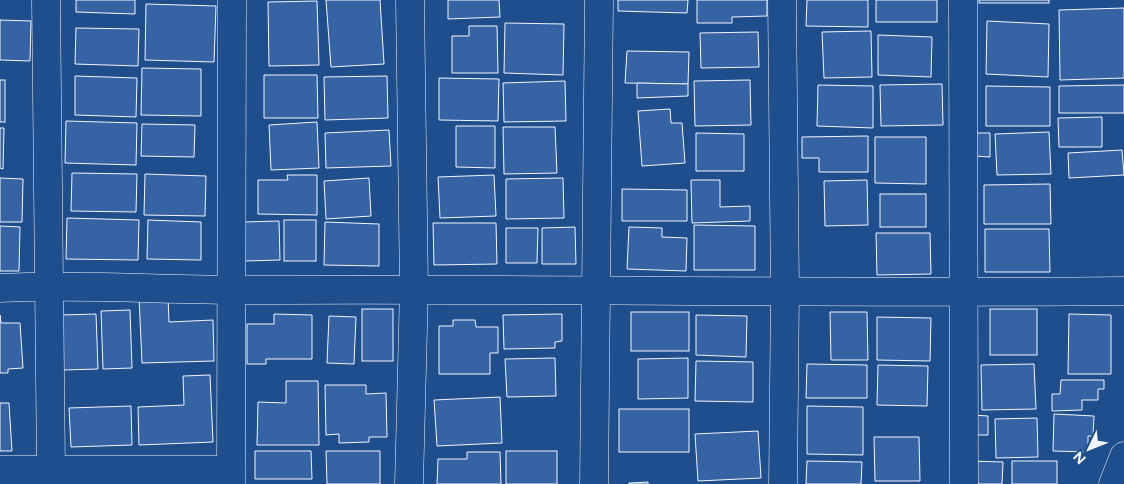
<svg xmlns="http://www.w3.org/2000/svg" width="1124" height="484" font-family="Figtree,sans-serif">
<style>
.building{fill:#3563a3;stroke:#f2f6ff}
.lines{fill:none;stroke-linecap:round;stroke-linejoin:round}
.street-casing{stroke:#f2f6ff;stroke-width:29}
.primary-casing{stroke:#f2f6ff;stroke-width:29}
.street{stroke:#1f4e8c;stroke-width:28}
.primary{stroke:#1f4e8c;stroke-width:28}
</style>
<rect width="100%" height="100%" fill="#1f4e8c"/>
<g class="building">
<polygon points="76,0 135,0 135,14 76,12"/>
<polygon points="326,0 380,0 384,64 331,67"/>
<polygon points="448,0 499,0 500,17 448,19"/>
<polygon points="618,0 688,0 687,13 618,11"/>
<polygon points="697,0 767,0 767,16 732,17 732,23 697,23"/>
<polygon points="807,0 868,0 868,27 806,26"/>
<rect x="876" y="0" width="61" height="22"/>
<rect x="979" y="0" width="70" height="3"/>
<polygon points="317,1 319,65 269,66 268,2"/>
<polygon points="146,4 216,6 214,62 145,60"/>
<polygon points="1124,8 1124,78 1060,80 1059,10"/>
<polygon points="0,20 31,21 30,61 0,60"/>
<polygon points="987,21 1049,24 1048,77 986,74"/>
<polygon points="505,23 564,24 563,75 504,73"/>
<polygon points="469,26 497,26 498,73 452,73 452,36 469,36"/>
<polygon points="76,28 139,29 138,66 75,64"/>
<polygon points="871,31 872,77 824,78 822,32"/>
<polygon points="758,32 759,67 701,68 700,33"/>
<polygon points="878,35 932,37 931,77 878,75"/>
<polygon points="627,51 689,52 688,84 625,83"/>
<polygon points="142,68 201,69 201,116 141,115"/>
<polygon points="264,75 317,75 318,118 264,118"/>
<polygon points="75,76 137,78 136,117 75,115"/>
<polygon points="387,76 388,118 325,120 324,77"/>
<polygon points="439,78 499,79 498,121 439,120"/>
<rect x="0" y="80" width="5" height="42"/>
<polygon points="750,80 751,125 695,126 694,81"/>
<polygon points="565,81 566,121 504,122 503,83"/>
<polygon points="637,83 688,84 688,96 637,98"/>
<polygon points="942,84 943,125 881,126 880,85"/>
<polygon points="818,85 873,86 873,128 817,126"/>
<polygon points="1124,85 1124,113 1059,113 1059,86"/>
<polygon points="986,86 1050,87 1050,126 986,126"/>
<polygon points="670,109 671,123 682,123 685,163 642,166 638,111"/>
<polygon points="1102,117 1102,147 1059,147 1058,118"/>
<polygon points="66,121 137,123 136,165 65,163"/>
<polygon points="317,122 319,168 271,170 269,125"/>
<polygon points="142,124 195,125 194,157 141,156"/>
<polygon points="456,126 495,126 495,168 456,167"/>
<polygon points="503,127 555,127 557,173 504,174"/>
<polygon points="0,128 4,128 3,169 0,168"/>
<polygon points="389,130 391,166 326,168 325,133"/>
<polygon points="1049,132 1051,174 997,175 995,134"/>
<polygon points="696,133 744,134 744,171 696,171"/>
<polygon points="974,133 990,133 990,157 975,156"/>
<polygon points="868,136 868,172 819,172 819,158 802,158 802,137"/>
<polygon points="875,137 926,137 926,184 875,183"/>
<polygon points="1122,150 1124,175 1069,178 1068,153"/>
<polygon points="72,173 137,174 136,212 71,211"/>
<polygon points="145,174 206,176 205,216 144,215"/>
<polygon points="287,175 317,175 317,215 258,214 258,180 288,180"/>
<polygon points="494,175 496,216 440,218 438,177"/>
<polygon points="0,178 23,179 22,222 0,222"/>
<polygon points="369,178 371,216 326,219 324,181"/>
<polygon points="563,178 564,218 506,219 506,179"/>
<polygon points="691,180 720,180 720,207 750,206 750,221 692,223"/>
<polygon points="867,180 868,225 825,226 824,181"/>
<polygon points="1050,184 1051,224 984,224 984,185"/>
<polygon points="622,189 687,190 687,221 622,221"/>
<rect x="880" y="194" width="46" height="33"/>
<polygon points="67,218 139,220 138,260 66,259"/>
<polygon points="148,220 201,222 201,260 147,259"/>
<rect x="284" y="220" width="32" height="41"/>
<polygon points="279,221 280,260 245,261 244,222"/>
<polygon points="325,222 379,224 379,266 324,265"/>
<polygon points="433,223 496,223 497,264 434,265"/>
<polygon points="694,225 755,226 755,270 694,270"/>
<polygon points="0,226 20,227 19,271 0,271"/>
<polygon points="575,227 576,264 542,264 542,228"/>
<polygon points="629,227 662,228 662,237 687,238 686,271 627,269"/>
<polygon points="506,228 538,228 537,263 506,263"/>
<polygon points="985,229 1049,229 1050,272 985,272"/>
<polygon points="876,233 930,233 931,274 877,275"/>
<polygon points="168,296 169,322 213,320 214,361 142,363 139,297"/>
<rect x="362" y="309" width="31" height="52"/>
<rect x="990" y="309" width="47" height="46"/>
<polygon points="130,310 132,368 103,369 101,311"/>
<rect x="631" y="312" width="58" height="39"/>
<polygon points="830,312 867,312 868,360 831,360"/>
<polygon points="96,314 98,369 63,370 61,315"/>
<polygon points="274,314 312,315 312,359 266,359 266,364 247,364 247,324 274,324"/>
<polygon points="562,314 562,341 555,342 555,348 504,349 503,315"/>
<polygon points="1069,314 1111,315 1111,374 1068,374"/>
<polygon points="0,315 1,323 20,323 23,368 8,369 8,373 0,373"/>
<polygon points="696,315 747,316 746,357 696,355"/>
<polygon points="329,316 356,317 354,364 327,363"/>
<polygon points="877,317 931,318 930,361 877,360"/>
<polygon points="453,320 475,320 476,327 498,327 498,353 490,353 490,374 439,374 439,326 453,326"/>
<polygon points="555,358 556,396 507,397 505,359"/>
<polygon points="688,358 688,398 638,399 638,359"/>
<polygon points="696,361 753,362 753,402 695,401"/>
<polygon points="807,364 867,365 867,398 806,398"/>
<polygon points="1034,364 1036,409 982,410 981,365"/>
<polygon points="878,365 928,366 927,406 877,405"/>
<polygon points="210,375 213,442 139,445 138,407 184,405 183,376"/>
<polygon points="1061,380 1104,380 1104,389 1098,389 1098,400 1082,400 1082,410 1052,411 1052,394 1060,394"/>
<polygon points="286,381 318,381 319,445 257,445 258,402 286,403"/>
<polygon points="325,385 366,385 366,394 386,393 387,437 369,437 369,442 339,443 339,434 326,435"/>
<polygon points="500,397 502,443 437,446 434,400"/>
<polygon points="0,403 9,403 12,451 0,451"/>
<polygon points="131,406 132,445 71,447 69,408"/>
<polygon points="807,406 863,407 863,455 807,454"/>
<rect x="619" y="409" width="70" height="43"/>
<polygon points="1054,414 1094,416 1093,436 1088,436 1088,452 1053,451"/>
<polygon points="973,415 988,416 988,435 973,435"/>
<polygon points="1037,418 1038,457 996,458 995,419"/>
<polygon points="758,431 761,478 698,481 695,434"/>
<polygon points="874,437 919,437 920,481 875,481"/>
<polygon points="255,451 311,451 312,479 255,479"/>
<polygon points="326,451 380,451 380,484 327,484"/>
<rect x="506" y="451" width="51" height="33"/>
<polygon points="467,452 500,452 501,484 437,484 438,459 467,459"/>
<polygon points="807,461 862,462 861,484 806,484"/>
<polygon points="970,461 1003,462 1002,484 970,484"/>
<rect x="1012" y="461" width="45" height="23"/>
<polygon points="648,482 648,484 629,484 629,483"/>
</g>
<g class="lines">
<g class="street-casing">
<g id="street">
<polyline points="46,0 51,469"/>
<polyline points="782,0 785,291 783,484"/>
<polyline points="963,0 964,484"/>
<path d="M0,288C81,284 162,290 243,290C537,288 830,294 1124,291"/>
<polyline points="0,470 230,470"/>
<polyline points="231,484 232,0"/>
<polyline points="409,484 414,289 410,0"/>
<polyline points="594,484 599,0"/>
</g>
</g>
<g class="primary-casing">
<polyline id="primary" points="1113,484 1124,456"/>
</g>
<use href="#street" class="street"/>
<use href="#primary" class="primary"/>
</g>
<g transform="translate(1089 449) rotate(227)" stroke="#1f4e8c" stroke-width="4" paint-order="stroke">
<path d="M0-4L9 19L0 12L-9 19Z" fill="#f2f6ff"/>
<text y="-8" font-size="14" font-weight="bold" text-anchor="middle" fill="#f2f6ff">N</text>
</g>
</svg>
